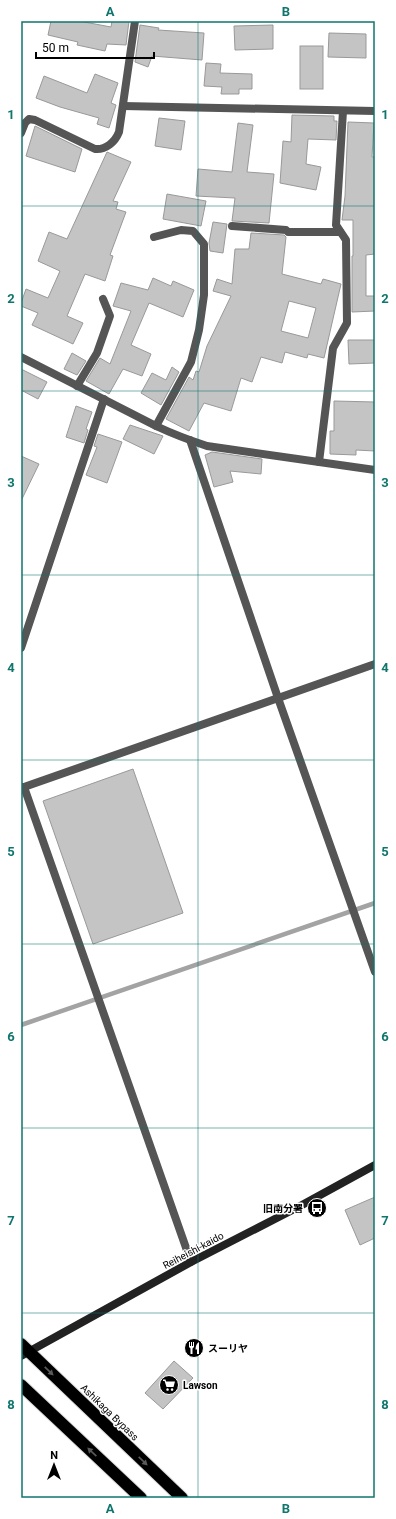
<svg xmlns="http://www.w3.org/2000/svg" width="396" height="1519" font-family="Roboto,'Noto Sans JP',sans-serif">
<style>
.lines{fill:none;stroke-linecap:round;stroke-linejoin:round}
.stream{stroke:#a3a3a3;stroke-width:4.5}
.building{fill:#c4c4c4;stroke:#999;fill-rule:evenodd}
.highway-casing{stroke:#dbdbdb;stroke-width:14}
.street{stroke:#555;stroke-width:8}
.secondary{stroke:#222;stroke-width:8}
.highway{stroke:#000;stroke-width:12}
.oneway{fill:#595959}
.grid{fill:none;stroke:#0f766e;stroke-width:1;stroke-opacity:0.55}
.labels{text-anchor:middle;stroke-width:3;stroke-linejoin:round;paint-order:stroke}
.poi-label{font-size:10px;font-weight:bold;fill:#000;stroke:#fff;text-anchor:start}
.street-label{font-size:10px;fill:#000;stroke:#fff}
.neatline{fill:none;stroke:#0f766e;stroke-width:1.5}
.grid-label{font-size:13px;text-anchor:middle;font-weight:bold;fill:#0f766e}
</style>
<rect width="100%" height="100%" fill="#fff"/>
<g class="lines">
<polyline class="stream" points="21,1025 375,903"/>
</g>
<g class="building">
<polygon points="51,21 79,21 111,27 112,21 129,21 126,45 107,44 105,51 77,45 78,42 48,35"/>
<polygon points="140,25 159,28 158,30 204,33 202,60 152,56 148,67 135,62"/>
<polygon points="273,25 273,49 235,50 234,26"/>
<polygon points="329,33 366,34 366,58 328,57"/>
<rect x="300" y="46" width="23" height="43"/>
<polygon points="206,63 221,64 220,73 252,74 252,89 239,89 239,94 221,94 222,87 204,86"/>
<polygon points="95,74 118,83 111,103 116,105 109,128 97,124 99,118 60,107 36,98 44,76 87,93"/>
<polygon points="292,115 334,116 334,121 337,121 336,140 308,139 306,164 321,167 316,190 280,183 283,141 291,142"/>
<polygon points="159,118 185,121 181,150 155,146"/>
<polygon points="348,122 374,123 372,157 375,157 375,254 366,255 366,296 375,296 375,311 352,312 352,256 353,256 353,220 342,220 345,196"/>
<polygon points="238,123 253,125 247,172 274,174 269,223 232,221 235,198 196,196 198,169 232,172"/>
<polygon points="35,126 82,149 75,172 26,156"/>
<polygon points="107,152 131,162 113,201 118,202 116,209 126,212 110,255 113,256 105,281 85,274 67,316 83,323 73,344 32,325 38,313 21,306 21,303 26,289 48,298 60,271 38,261 49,232 67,239"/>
<polygon points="167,194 206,201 201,226 163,219"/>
<polygon points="213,222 227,224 223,253 210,251 209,243"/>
<path d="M251,233L284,235L286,237L282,274L321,284L323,279L341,284L324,358L308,354L307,358L285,352L282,363L261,357L252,382L241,378L231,411L204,403L189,431L166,419L189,377L193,380L196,371L199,372L207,346L231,296L213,291L217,279L232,284L235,249H249ZM289,301L316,308L308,338L281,331Z"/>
<polygon points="153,278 171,286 173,281 194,290 183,317 149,303 131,345 151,354 142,376 123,369 109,394 86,381 100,358 110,364 131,311 113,306 121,283 148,290"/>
<polygon points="348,340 375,340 375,363 349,364"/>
<polygon points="72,353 86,361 77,375 64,369"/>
<polygon points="172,367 179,372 161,405 141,393 152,373 166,380"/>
<polygon points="21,369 47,382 38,399 21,390"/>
<polygon points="334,401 375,402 375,451 356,450 356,455 330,454 330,431 334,431"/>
<polygon points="76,406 92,412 86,429 88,430 84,443 66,437"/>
<polygon points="130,425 163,436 154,454 123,439"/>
<polygon points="98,434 122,442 107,483 86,475 97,447 94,446"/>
<polygon points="212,452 262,459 261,474 230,471 233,482 214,487 205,455"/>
<polygon points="21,456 39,464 21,501"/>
<polygon points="133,769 183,913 93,944 43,801"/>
<polygon points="375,1197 375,1238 360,1245 345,1210"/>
<polygon points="174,1361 193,1378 163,1409 145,1393"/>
</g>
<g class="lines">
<g class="highway-casing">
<g id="highway">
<polyline points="21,1344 182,1498"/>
<polyline points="21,1385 141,1498"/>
</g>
</g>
<g class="street">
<polyline points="123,106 375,111"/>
<path d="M21,133L25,123L29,119L35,120L95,149C106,150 115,142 119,132L135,21"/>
<polyline points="232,226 286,230 288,232 340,232"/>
<polyline points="154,237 181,230 193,231 204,244 204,295 199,330 191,362 156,426"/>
<path d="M21,357L156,426C173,434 189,440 207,446L375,470"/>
<polyline points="77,386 97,353 110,316 103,299"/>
<polyline points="190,440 278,698 375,972"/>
<polyline points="319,462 333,348 347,323 346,240 336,225 343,111"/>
<polyline points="21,648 104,399"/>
<polyline points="21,787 24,787 375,664"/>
<polyline points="24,787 191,1262"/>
</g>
<polyline class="secondary" points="21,1356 191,1262 302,1205 375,1165"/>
<use href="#highway" class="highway"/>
</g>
<defs><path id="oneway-solid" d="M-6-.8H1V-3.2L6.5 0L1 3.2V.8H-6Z"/></defs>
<g class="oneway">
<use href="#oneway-solid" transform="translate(49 1371) rotate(44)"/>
<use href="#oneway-solid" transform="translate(92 1452) rotate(-137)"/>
<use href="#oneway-solid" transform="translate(143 1461) rotate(44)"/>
</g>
<path class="grid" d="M198,21V1498M21,206H375M21,391H375M21,575H375M21,760H375M21,944H375M21,1128H375M21,1313H375"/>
<defs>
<g id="bus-disc" transform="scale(1)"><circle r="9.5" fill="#000" stroke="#fff"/><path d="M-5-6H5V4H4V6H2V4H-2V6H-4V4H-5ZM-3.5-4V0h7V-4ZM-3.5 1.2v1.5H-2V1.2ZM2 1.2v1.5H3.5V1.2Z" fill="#fff"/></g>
<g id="restaurant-disc" transform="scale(1)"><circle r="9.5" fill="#000" stroke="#fff"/><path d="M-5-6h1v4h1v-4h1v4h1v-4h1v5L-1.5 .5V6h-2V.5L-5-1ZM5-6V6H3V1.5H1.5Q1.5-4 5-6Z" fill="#fff"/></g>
<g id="supermarket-disc" transform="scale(1)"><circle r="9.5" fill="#000" stroke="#fff"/><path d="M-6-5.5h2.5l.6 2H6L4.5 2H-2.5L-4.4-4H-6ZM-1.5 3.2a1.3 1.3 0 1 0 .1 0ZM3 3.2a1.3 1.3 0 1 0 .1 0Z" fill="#fff"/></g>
</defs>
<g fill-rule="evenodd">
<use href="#bus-disc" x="317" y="1208"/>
<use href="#restaurant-disc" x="194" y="1348"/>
<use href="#supermarket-disc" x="169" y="1385"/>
</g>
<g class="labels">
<g class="poi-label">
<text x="303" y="1212" text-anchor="end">旧南分署</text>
<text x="208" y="1352">スーリヤ</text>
<text x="183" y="1389">Lawson</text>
</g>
<g class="street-label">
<text transform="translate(193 1250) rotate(-28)" y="4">Reiheishi-kaido</text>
<text transform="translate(110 1412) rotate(44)" y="4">Ashikaga Bypass</text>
</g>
</g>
<rect width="396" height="1519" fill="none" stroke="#ffffff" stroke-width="44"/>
<g transform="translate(54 1465)" stroke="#ffffff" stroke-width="3" paint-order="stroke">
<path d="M0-3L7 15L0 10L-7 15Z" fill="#000000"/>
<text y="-6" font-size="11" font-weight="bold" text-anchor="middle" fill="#000000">N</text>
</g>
<path d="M36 52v6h118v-6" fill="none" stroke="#000000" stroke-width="2"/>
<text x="42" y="52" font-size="12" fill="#000000" stroke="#ffffff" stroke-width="3" paint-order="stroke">50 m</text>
<rect x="22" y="22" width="352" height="1475" class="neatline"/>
<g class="grid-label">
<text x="110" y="16">A</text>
<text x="286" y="16">B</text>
<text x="11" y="119">1</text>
<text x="385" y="119">1</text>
<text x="11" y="303">2</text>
<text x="385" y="303">2</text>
<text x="11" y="487">3</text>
<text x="385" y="487">3</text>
<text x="11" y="672">4</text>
<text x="385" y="672">4</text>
<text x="11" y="856">5</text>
<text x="385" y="856">5</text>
<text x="11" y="1041">6</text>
<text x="385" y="1041">6</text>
<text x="11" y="1225">7</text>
<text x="385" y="1225">7</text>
<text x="11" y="1409">8</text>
<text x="385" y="1409">8</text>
<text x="110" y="1513">A</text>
<text x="286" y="1513">B</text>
</g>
</svg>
